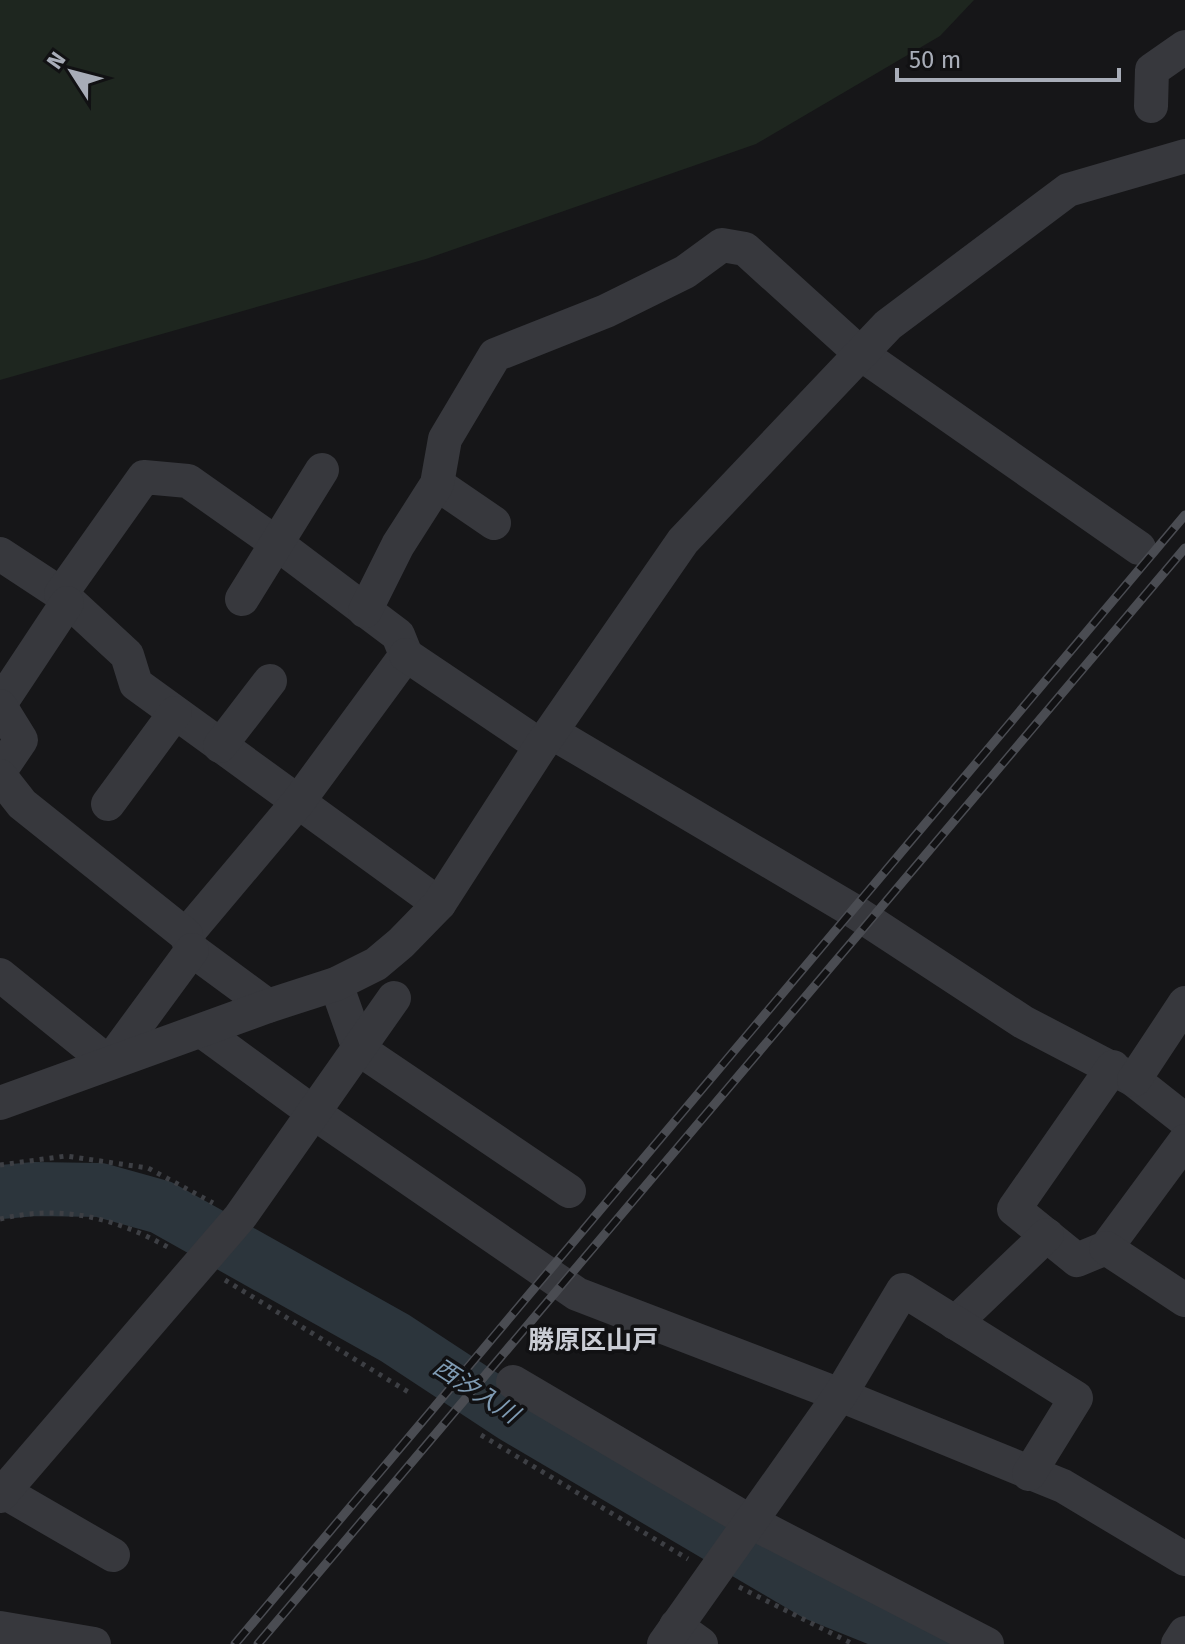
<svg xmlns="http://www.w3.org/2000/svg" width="1185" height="1644" font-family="'Fira Sans','Noto Sans JP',sans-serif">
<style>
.green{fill:#1e261f}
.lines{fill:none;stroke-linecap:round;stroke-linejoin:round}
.river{stroke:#2c353c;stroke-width:54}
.path{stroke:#3d3f44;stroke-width:5;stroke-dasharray:4 6;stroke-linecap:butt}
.minor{stroke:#37383d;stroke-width:34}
.rail-casing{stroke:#4a4c52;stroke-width:9}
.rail{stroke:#111113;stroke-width:6;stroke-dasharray:18;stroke-linecap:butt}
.labels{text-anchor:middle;stroke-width:7;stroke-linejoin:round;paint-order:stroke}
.water-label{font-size:24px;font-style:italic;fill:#7f9bb3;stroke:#111113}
.quarter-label{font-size:26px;font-weight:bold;fill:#c9ccd4;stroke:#111113}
</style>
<rect width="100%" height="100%" fill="#161618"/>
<polygon class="green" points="0,0 974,0 940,36 756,144 426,259 0,380"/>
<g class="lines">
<polyline class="river" points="0,1192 35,1189 100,1190 161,1207 395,1338 512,1415 816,1594 940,1644"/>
<g class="path">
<polyline points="0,1165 66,1156 148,1168 213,1203"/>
<path d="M0,1219C62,1204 117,1218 171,1249"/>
<polyline points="225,1280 410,1393"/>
<polyline points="481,1435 688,1559"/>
<polyline points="739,1587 853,1644"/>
</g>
<g class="minor">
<polyline points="1151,106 1152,70 1185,47"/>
<polyline points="437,484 494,523"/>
<polyline points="0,554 61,594 127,655 136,684 439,904"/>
<polyline points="61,594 144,477 188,481 276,543 398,635 406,655 298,802 186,935 192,950 268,1006"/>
<polyline points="242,599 322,470"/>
<polyline points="365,611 398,545 437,484 445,439 495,355 606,311 685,272 722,245 745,249 861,354 1139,548"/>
<polyline points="406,655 541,746"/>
<polyline points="0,704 67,603"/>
<polyline points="0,706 21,740 0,771"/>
<polyline points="551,732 852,910 1023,1022 1134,1080 1185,1120"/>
<polyline points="220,746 270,681"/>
<polyline points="0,776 22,804 186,935"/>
<polyline points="108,804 175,713"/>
<polyline points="0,975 109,1063 192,950"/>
<polyline points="336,984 359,1049 569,1191"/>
<polyline points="202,1031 314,1113 577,1294 840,1395 1063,1486 1185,1559"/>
<polyline points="1113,1067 1014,1209 1077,1260 1106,1248 1185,1141"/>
<polyline points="1134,1080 1185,1003"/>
<polyline points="0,1103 268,1006 336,984 376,964 401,943 439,904 541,746 683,541 888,325 1068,190 1185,156"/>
<polyline points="1106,1248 1185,1300"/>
<polyline points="955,1323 1047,1235"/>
<polyline points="513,1382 749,1521 987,1644"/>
<polyline points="4,1492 113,1555"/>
<polyline points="0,1496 240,1217 394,998"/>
<polyline points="676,1626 701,1644"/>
<polyline points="0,1628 94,1644"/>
<polyline points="664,1644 840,1395 903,1290 1076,1398 1029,1474"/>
<polyline points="1178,1644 1185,1633"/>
</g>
<g class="rail-casing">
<g id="rail">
<polyline points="235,1644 1185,515"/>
<polyline points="258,1644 1185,548"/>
</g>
</g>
<use href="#rail" class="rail"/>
</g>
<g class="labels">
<g class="water-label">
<text transform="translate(476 1391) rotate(33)" y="8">西汐入川</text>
</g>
<g class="quarter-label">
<text x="593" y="1349">勝原区山戸</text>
</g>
</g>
<g transform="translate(72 72) rotate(306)" stroke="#111113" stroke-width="6" paint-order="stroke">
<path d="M0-6L14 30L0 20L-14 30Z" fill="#a8adb8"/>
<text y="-12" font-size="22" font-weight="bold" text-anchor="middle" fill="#a8adb8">N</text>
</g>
<path d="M897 68v12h222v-12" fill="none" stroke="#a8adb8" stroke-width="4"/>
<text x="909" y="68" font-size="24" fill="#a8adb8" stroke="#111113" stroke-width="6" paint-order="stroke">50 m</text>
</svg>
